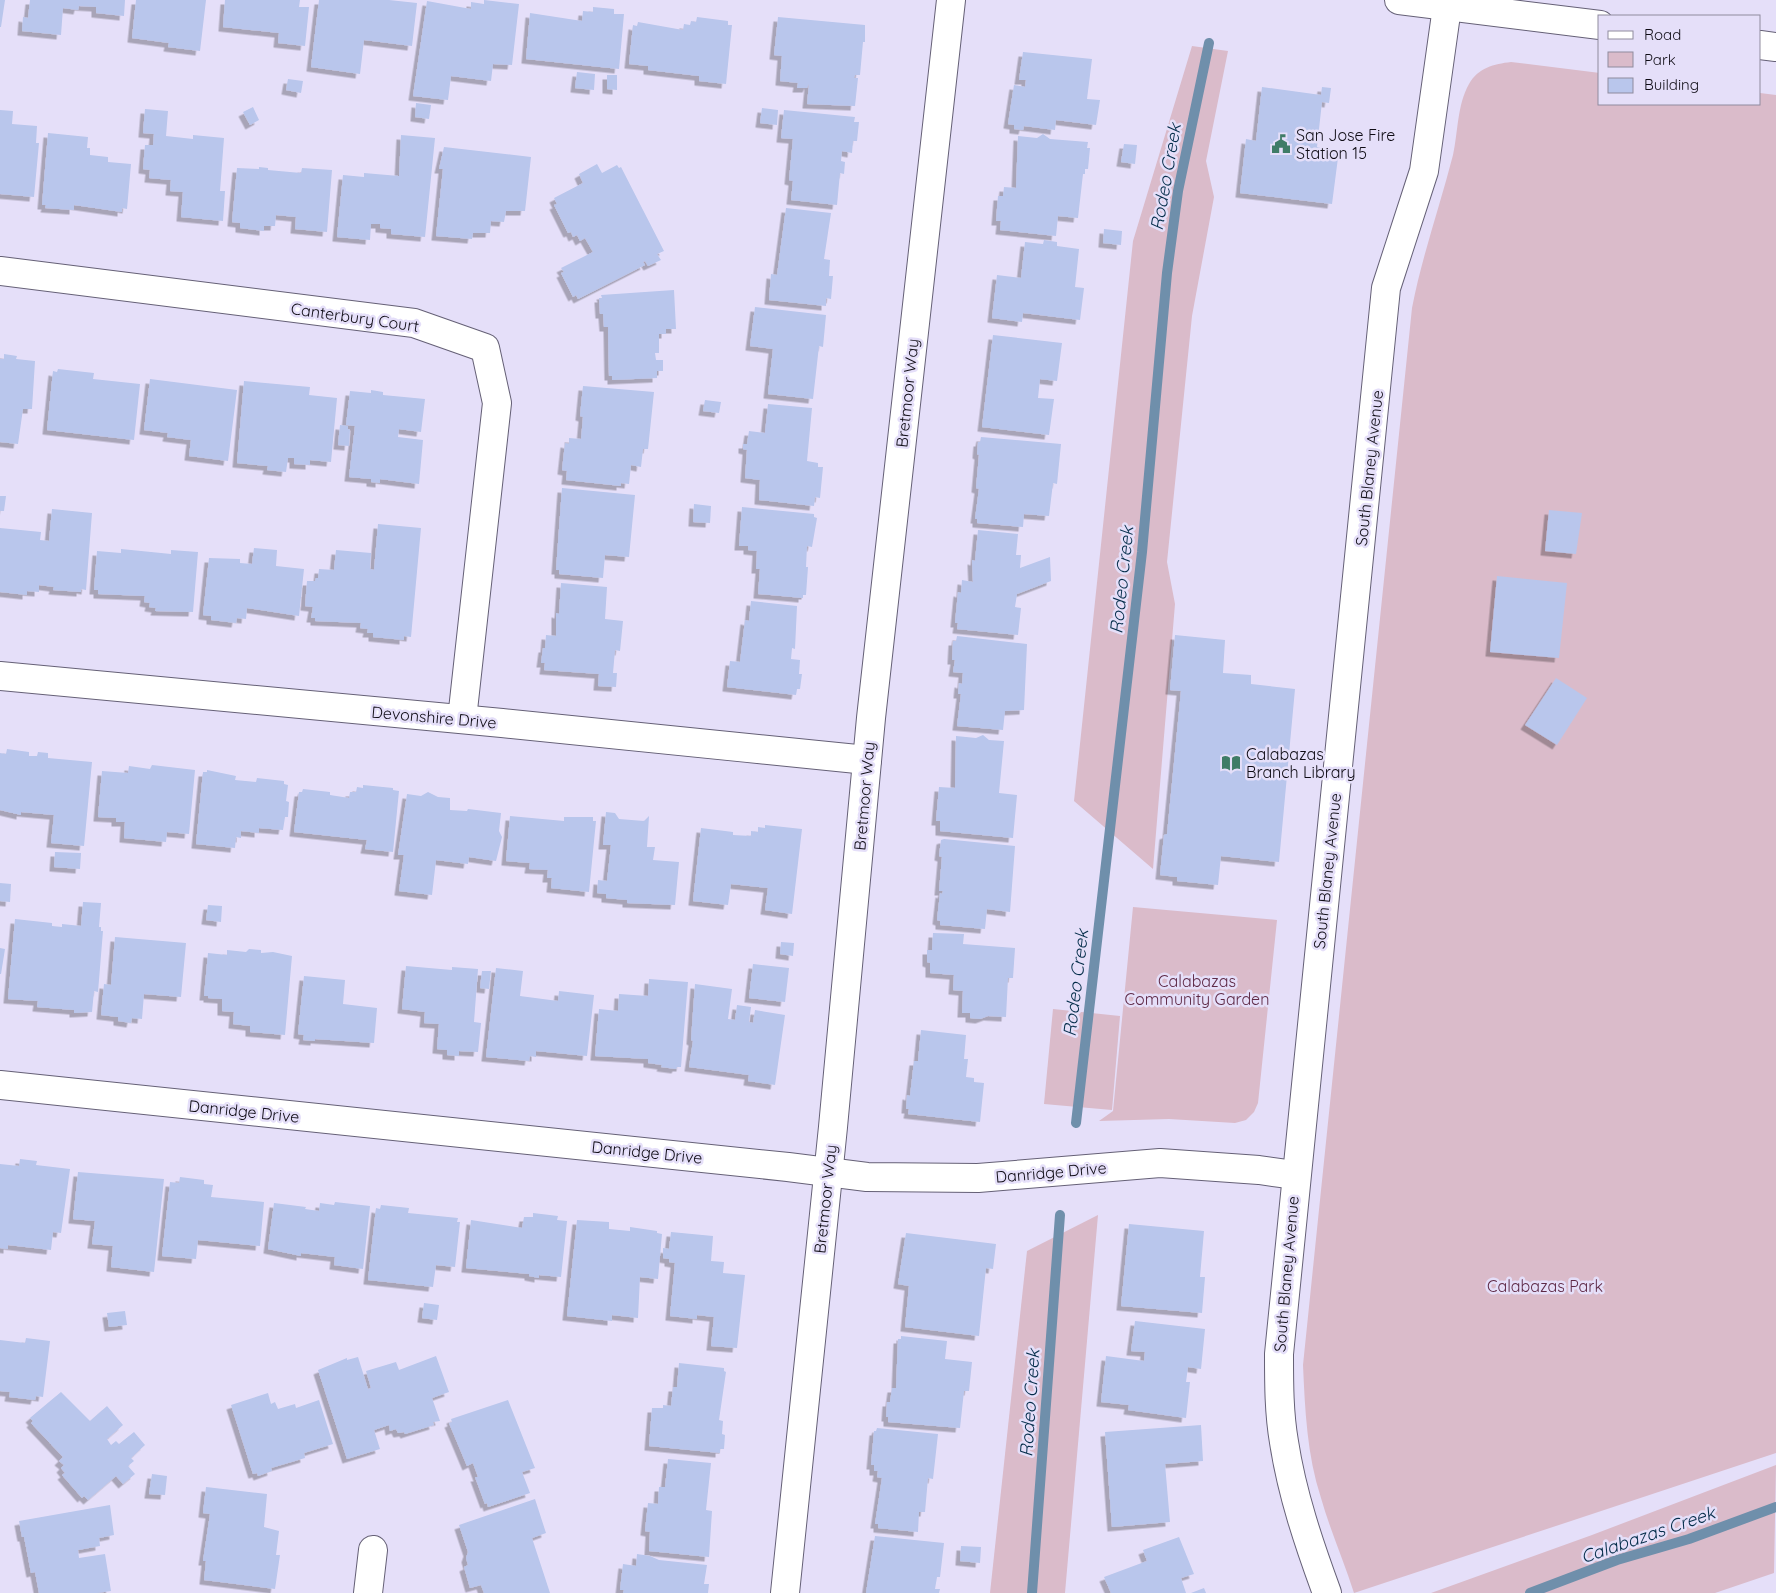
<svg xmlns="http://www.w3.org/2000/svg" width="1776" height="1593" font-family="Quicksand,sans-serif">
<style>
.green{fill:#dabbca}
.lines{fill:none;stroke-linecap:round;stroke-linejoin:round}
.stream{stroke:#6f8fab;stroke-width:10}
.building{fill:#b9c6ec;filter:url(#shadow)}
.street-casing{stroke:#656076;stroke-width:30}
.secondary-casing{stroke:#656076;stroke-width:30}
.street{stroke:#fff;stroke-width:28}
.secondary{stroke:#fff;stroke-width:28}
.labels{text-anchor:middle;stroke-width:5;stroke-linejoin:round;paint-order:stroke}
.poi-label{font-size:16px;fill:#0f0c15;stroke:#e5dff9;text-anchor:start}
.street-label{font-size:16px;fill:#0f0c15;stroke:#e5dff9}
.park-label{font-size:16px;fill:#5e2946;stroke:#e5dff9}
.water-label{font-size:18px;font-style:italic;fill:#032c49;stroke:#e5dff9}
</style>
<defs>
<filter id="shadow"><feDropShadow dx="-4.5" dy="4.5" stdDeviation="0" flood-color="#0004"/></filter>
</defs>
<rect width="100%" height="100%" fill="#e5dff9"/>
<g class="green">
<polygon points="1192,46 1228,51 1206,161 1214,197 1192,316 1167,562 1175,604 1153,869 1074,801 1133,241"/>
<path d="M1511,62L1600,73V104H1760V93L1776,95V1453L1354,1593C1344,1561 1330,1530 1321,1498C1307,1455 1305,1410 1303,1365L1412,308C1422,256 1440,206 1453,155C1458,133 1457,105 1469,84C1478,68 1494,64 1511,62Z"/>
<polygon points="1133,907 1277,920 1258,1103 1254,1112 1246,1120 1235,1123 1169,1119 1099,1121 1113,1111"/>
<polygon points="1053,1009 1120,1016 1112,1110 1044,1104"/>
<polygon points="1098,1215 1065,1593 990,1593 1027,1251"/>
<polygon points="1776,1465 1774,1573 1715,1593 1431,1593 1592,1535"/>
</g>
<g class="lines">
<g class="stream">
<polyline points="1076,1123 1142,552 1167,273 1178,191 1209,43"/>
<polyline points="1032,1593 1060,1215"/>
<polyline points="1530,1593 1617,1560 1689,1539 1776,1507"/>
</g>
</g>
<g class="building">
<polygon points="0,0 5,0 1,27 0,27"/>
<polygon points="30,0 125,0 124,16 96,13 96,7 79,6 78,10 63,8 61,35 22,31 23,17 28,18"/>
<polygon points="136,0 206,0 200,51 168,47 169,43 132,38"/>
<polygon points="225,0 300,0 299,7 309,7 305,46 278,43 279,33 223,27"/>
<polygon points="319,0 389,0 417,3 412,46 364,40 360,74 311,67"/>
<polygon points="484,0 519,4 512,65 493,64 491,81 451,76 448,100 413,96 427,1 471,9 471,2 484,4"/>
<polygon points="593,7 614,9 614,14 624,14 619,69 526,59 530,13 582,21 583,11 593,12"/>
<polygon points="697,17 728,21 728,25 732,25 726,84 699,81 699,76 648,70 648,66 629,64 633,25 637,26 638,22 683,30 684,24 690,25 691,21 696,22"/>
<polygon points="778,17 865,25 865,42 863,42 860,75 855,75 854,78 858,78 855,106 807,104 809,84 807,88 797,88 798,83 780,81 782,56 774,55"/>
<polygon points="1023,52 1092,59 1087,99 1100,100 1096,125 1056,120 1055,130 1024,126 1023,130 1014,129 1014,125 1008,124 1014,85 1025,87 1026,80 1019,80"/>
<polygon points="577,72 595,74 594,90 575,88"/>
<polygon points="607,75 617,75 617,90 607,89"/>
<polygon points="288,79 303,81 301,93 286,90"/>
<polygon points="1262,87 1321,95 1322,87 1331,88 1329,103 1322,102 1317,147 1339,150 1332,204 1240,193 1246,139 1256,141"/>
<polygon points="416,103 431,105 429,119 415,117"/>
<polygon points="253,107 259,120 250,125 243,112"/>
<polygon points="762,108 778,110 777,125 760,123"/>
<polygon points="145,109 168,111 166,136 193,139 193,135 224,138 220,191 225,191 223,221 181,217 183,192 170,191 171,180 149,178 150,170 143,169 145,145 153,145 154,134 143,133"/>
<polygon points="0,110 13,111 12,124 37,126 36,143 39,143 34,197 0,194"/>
<polygon points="784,110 855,117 854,122 859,122 857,141 853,141 852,153 842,151 841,161 845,162 844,174 840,173 837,205 791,200 793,181 789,180 793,139 781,138"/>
<polygon points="48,133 88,137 87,148 90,148 90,155 108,157 108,162 131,164 127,209 122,208 122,212 74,205 74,210 45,208 46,205 42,205"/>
<polygon points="1043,134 1050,139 1088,142 1087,148 1090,148 1088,169 1085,169 1085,174 1083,174 1078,218 1058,216 1056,236 1000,230 1001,221 996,221 998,196 1003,196 1004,187 1016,188 1018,136 1037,138"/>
<polygon points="401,135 435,138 425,237 391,234 391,229 380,228 380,224 371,224 370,240 337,237 343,175 364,177 364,173 399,176"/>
<polygon points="1124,144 1137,145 1135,164 1121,162"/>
<polygon points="444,147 531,157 525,211 506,211 504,222 491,221 490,233 473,233 472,239 436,236 443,169 439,169"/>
<polygon points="597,164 602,173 617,165 619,168 621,167 664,251 657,254 661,260 648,266 645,261 643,262 645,265 578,299 576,295 573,297 561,273 564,272 561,268 593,252 585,238 580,241 577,235 573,237 571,232 568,233 554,205 557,204 554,198 583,183 579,174"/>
<polygon points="259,167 268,168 268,170 301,173 302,168 332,170 327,232 295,229 296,217 276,215 275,226 264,226 264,231 240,228 240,223 232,222 237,168 259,169"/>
<polygon points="786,208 831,213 824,259 830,260 829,276 833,276 831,299 826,298 826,306 769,300 771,274 777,275"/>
<polygon points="1104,229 1122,231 1121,245 1103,243"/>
<polygon points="1044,240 1057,242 1057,246 1079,249 1075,287 1084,288 1080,320 1023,313 1022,322 992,318 997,275 1021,278 1025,242 1043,244"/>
<polygon points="674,290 676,329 666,329 666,334 659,334 659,353 655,353 656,360 663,360 663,371 657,371 657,378 612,380 612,376 609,376 608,327 604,327 603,314 600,314 599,298 602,298 601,295"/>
<polygon points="755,307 826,315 823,347 819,346 813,399 768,394 773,349 750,346"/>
<polygon points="993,335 1062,343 1057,381 1040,379 1038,398 1054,399 1049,435 982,427"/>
<polygon points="4,354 17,356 16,359 35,361 32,409 23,409 18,444 0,442 0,359 4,359"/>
<polygon points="58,369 94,373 93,379 140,384 134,440 47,430 53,371 57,372"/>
<polygon points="150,379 237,390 228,461 189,456 191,440 167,437 168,433 144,430"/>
<polygon points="244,381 310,387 309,395 337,398 331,462 310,460 310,465 294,464 294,458 288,458 286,472 267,470 268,466 237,463"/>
<polygon points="583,386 654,392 648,449 643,449 641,467 631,465 629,484 621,483 621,486 566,480 567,471 562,470 565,443 569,444 569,438 581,439 583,417 580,416"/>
<polygon points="371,390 383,392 383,395 425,399 421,432 399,429 398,437 423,440 419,484 380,479 380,483 371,482 371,479 349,477 355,426 346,425 350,391 371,393"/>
<polygon points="705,400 721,402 719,413 703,411"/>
<polygon points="768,404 812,408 807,461 818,463 818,467 823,467 820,498 815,497 814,506 759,500 760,480 745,478 747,450 743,449 743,444 747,444 749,431 765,433"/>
<polygon points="340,425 348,426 348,429 350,430 349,446 338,445"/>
<polygon points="981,437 1061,444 1057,484 1053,483 1049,516 1024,514 1023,527 977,523 977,519 975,519 979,489 976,488 979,455 977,454 978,442 980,442"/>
<polygon points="562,488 635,495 629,557 605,555 603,578 559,574 559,570 556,570"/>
<polygon points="0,496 6,496 4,511 0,511"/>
<polygon points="694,504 711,506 710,523 693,522"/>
<polygon points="742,507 814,514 814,517 817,518 812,547 807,546 806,567 808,567 806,595 803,595 803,598 758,594 760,569 756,569 757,551 748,550 748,546 739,546"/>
<polygon points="52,509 92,513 86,590 81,589 81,592 53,590 54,587 39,585 39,592 27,591 27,595 0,592 0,528 41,532 40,540 49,541"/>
<polygon points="1549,510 1582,513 1576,554 1545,551"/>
<polygon points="378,524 421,528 411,637 404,636 404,640 373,637 373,633 367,633 368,629 360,628 361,623 315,621 315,618 311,618 313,607 305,606 307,581 315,581 316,578 318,578 319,569 334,570 336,550 371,553 370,569 374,570"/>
<polygon points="978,530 1018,534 1016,555 1021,555 1020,568 1050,557 1051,581 1017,594 1015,607 1021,608 1018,635 957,629 958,623 955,623 958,592 961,593 962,580 973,582 972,560 975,561"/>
<polygon points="254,548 277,550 276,566 304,569 299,616 247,608 246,619 237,618 236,623 211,620 211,616 203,615 209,558 240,559 240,563 252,564"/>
<polygon points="121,549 171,554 171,550 198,552 193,612 155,611 156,608 149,607 150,603 144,602 145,596 98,594 98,590 94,590 97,551 121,553"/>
<polygon points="1497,576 1567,583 1559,658 1490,652"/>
<polygon points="561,583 607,587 605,619 623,621 620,651 615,650 613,673 617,673 616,687 598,686 599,674 544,670 545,663 541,663 543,648 545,648 546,635 556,636 556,613 559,614"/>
<polygon points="751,601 797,606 795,649 792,648 791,659 800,660 799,674 802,674 800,689 797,689 796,695 727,687 730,661 740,662 745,620 749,621"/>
<polygon points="1175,635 1225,640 1223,673 1251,675 1251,684 1295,689 1279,862 1221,856 1218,885 1177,881 1177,877 1160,875 1164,835 1167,834 1181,691 1170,690"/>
<polygon points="957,636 1027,644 1024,710 1005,711 1003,730 957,726 961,694 958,694 959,683 962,684 963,673 953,672 955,660 952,660 953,641 956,641"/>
<polygon points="1556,678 1587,698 1557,745 1525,725"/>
<polygon points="983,735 989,740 1004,741 999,793 1017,795 1013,838 940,831 940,821 936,821 939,787 955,788 956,736 976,738"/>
<polygon points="7,749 29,752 29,756 37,756 38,752 48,753 48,758 92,762 84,846 51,843 54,815 21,812 21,815 0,810 0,753 6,754"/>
<polygon points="152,765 195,770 189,834 167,832 166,842 124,838 125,822 116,822 116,818 98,817 102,771 128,773 129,766 150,769"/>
<polygon points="207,770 236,776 235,780 256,782 257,778 284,781 284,784 288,785 286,801 289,802 288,817 285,817 283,830 259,828 259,833 241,831 241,838 236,837 235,848 196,844 203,772 207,772"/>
<polygon points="363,785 393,788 393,790 399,791 393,852 365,849 367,840 294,832 299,792 302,792 303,789 330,792 330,795 349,798 350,792 356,792 357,787 363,788"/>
<polygon points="428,792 438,797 450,798 450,810 467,811 468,809 501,813 499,831 502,837 496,861 469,857 468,864 436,860 432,895 399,891 404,855 398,855 407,794 421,796"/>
<polygon points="606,812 615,813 619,819 644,821 649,816 647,847 655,847 653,860 679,862 675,905 627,903 627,900 606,898 606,894 597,893 598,880 607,881 611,845 603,845"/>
<polygon points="510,816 564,821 564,817 593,817 593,821 596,821 589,892 551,888 552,878 547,878 548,870 529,869 530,863 506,861"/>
<polygon points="765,825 802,829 792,914 765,910 768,888 731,884 728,905 693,901 701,828 733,832 733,835 751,836 751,831 758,832 758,827 765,828"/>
<polygon points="944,839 1015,846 1010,912 987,909 985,929 940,925 940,921 937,920 940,893 942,894 943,891 939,891 942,857 939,856 941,840"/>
<polygon points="55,852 81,853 80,869 54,867"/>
<polygon points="0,883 11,884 10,902 0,901"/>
<polygon points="83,902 101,903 99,927 101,927 101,931 103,931 98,992 94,991 92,1012 74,1013 74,1010 37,1007 38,1001 8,999 15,919 52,923 52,926 62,927 62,924 81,926"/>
<polygon points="208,905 222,906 221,922 206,920"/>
<polygon points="933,933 964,934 963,944 1015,948 1013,978 1008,978 1006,1017 988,1016 980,1019 970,1018 970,1013 962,1013 963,991 953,990 954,975 930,973 930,963 927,962 927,950 932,950"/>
<polygon points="115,937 186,943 181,997 144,994 142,1019 132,1018 131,1023 118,1021 118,1017 101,1015 104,984 111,985"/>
<polygon points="781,942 794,943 793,956 780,954"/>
<polygon points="0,948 5,949 1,974 0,974"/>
<polygon points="249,949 261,950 261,953 273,952 292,956 285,1035 250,1032 250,1026 233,1024 234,1012 222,1011 222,999 208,998 208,996 204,996 208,953 227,955 227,950 246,952"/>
<polygon points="753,964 789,968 785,1002 749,998"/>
<polygon points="406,966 452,970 452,967 478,969 474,1022 481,1023 478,1052 459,1051 459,1056 447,1055 447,1050 437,1049 439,1024 424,1023 425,1012 402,1009"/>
<polygon points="496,968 523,971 520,996 558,1001 559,991 594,995 587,1056 536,1051 536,1057 530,1056 529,1061 486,1057"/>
<polygon points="482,971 491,971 489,989 480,988"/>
<polygon points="304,976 345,980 343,1004 377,1008 374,1043 315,1039 315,1041 303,1040 304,1035 298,1034"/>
<polygon points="649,979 688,982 681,1067 677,1067 676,1069 661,1067 662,1065 648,1063 648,1059 595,1056 599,1009 618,1011 619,994 648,996"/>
<polygon points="695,984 732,989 728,1019 735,1020 737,1005 751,1007 749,1022 753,1023 755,1010 785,1015 775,1085 748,1081 749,1075 689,1067 693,1041 691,1040"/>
<polygon points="921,1030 966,1035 964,1059 968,1059 966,1077 974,1078 974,1082 984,1083 980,1122 908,1114 909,1109 906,1109 907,1095 910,1096 914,1061 918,1061"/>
<polygon points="20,1159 37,1161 36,1165 70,1169 61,1233 53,1232 51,1250 8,1245 8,1249 0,1248 0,1164 19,1166"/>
<polygon points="78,1172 164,1179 154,1272 111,1267 113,1246 92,1244 95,1221 73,1219"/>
<polygon points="180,1177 204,1180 204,1184 213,1185 211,1197 264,1202 260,1246 198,1240 196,1259 162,1256 170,1182 179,1183"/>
<polygon points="335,1202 370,1206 363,1269 334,1265 335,1257 301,1253 301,1256 268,1249 274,1203 306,1207 305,1209 319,1211 320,1203 334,1205"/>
<polygon points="381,1205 409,1208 408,1213 458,1218 457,1222 460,1222 455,1267 436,1265 433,1287 368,1280 376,1208 380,1209"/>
<polygon points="533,1213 558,1216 557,1220 567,1221 561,1277 539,1275 539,1278 529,1276 529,1274 466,1268 471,1220 522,1228 524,1217 533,1217"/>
<polygon points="577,1220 609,1222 609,1229 630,1231 630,1227 657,1231 657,1233 662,1234 658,1279 640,1277 638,1318 612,1315 612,1321 567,1316"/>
<polygon points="1129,1224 1204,1231 1200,1277 1205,1277 1202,1313 1121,1306"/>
<polygon points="671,1232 713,1236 711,1261 724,1262 723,1273 745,1275 737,1348 711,1346 714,1317 697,1315 697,1319 670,1316 675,1263 669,1262 669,1259 663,1258 663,1248 669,1249"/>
<polygon points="906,1233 996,1244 993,1269 986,1268 979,1336 905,1327 909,1286 898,1284"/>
<polygon points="424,1303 439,1305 437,1320 422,1318"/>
<polygon points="125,1311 127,1325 109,1327 107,1313"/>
<polygon points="1135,1321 1205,1329 1201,1369 1188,1367 1186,1382 1190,1382 1186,1418 1128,1410 1129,1405 1101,1402 1106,1356 1144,1361 1145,1352 1131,1351"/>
<polygon points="901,1336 947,1341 945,1359 972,1362 969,1391 964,1391 960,1428 888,1422 888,1417 886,1417 887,1402 890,1402 892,1388 896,1388 898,1339 901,1339"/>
<polygon points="26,1338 50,1341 43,1397 36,1396 35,1400 9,1397 10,1392 0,1391 0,1340 25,1343"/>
<polygon points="436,1356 449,1392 432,1398 440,1421 433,1422 434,1425 405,1434 404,1432 398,1433 396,1429 390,1431 389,1425 374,1430 380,1449 347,1459 318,1370 347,1358 347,1360 358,1357 368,1389 371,1388 366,1371 396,1362 399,1370"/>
<polygon points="679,1363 724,1368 724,1371 726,1372 719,1420 723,1421 722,1434 725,1435 724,1449 720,1449 720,1453 649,1446 652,1408 663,1408 663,1405 671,1406 673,1387 677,1387"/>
<polygon points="61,1392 90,1421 107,1406 123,1425 107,1439 111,1445 116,1441 119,1444 134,1432 145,1445 131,1458 134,1461 128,1466 135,1474 123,1484 116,1476 88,1500 84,1496 82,1498 62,1475 65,1473 61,1468 64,1465 59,1461 63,1457 31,1423 33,1421 30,1418"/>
<polygon points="268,1393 271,1404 275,1402 278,1409 295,1404 296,1408 319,1400 333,1444 304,1453 305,1458 271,1468 272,1471 258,1476 257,1473 253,1474 231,1405"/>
<polygon points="508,1400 535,1468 522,1472 530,1493 488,1507 487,1503 485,1504 475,1477 478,1477 473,1463 467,1466 449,1423 452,1422 451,1419"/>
<polygon points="1201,1425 1203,1461 1165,1464 1170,1522 1112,1527 1105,1432"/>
<polygon points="877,1428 938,1434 933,1479 928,1478 925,1512 919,1512 918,1532 878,1528 878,1524 875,1524 882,1478 877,1477 878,1471 874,1471 874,1465 871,1465 874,1431 876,1431"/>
<polygon points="668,1459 711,1463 706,1510 712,1511 709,1557 649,1551 650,1532 645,1531 648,1503 658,1504 659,1487 665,1487"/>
<polygon points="152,1474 167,1476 165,1495 149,1494"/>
<polygon points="206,1487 267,1494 264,1527 279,1531 276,1555 280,1555 275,1589 204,1580 206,1561 203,1561 210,1514 203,1513"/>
<polygon points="535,1499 546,1533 532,1538 550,1593 484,1593 481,1585 470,1588 464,1567 468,1565 466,1558 468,1552 459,1525"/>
<polygon points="110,1505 114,1535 99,1538 100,1546 78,1550 79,1558 105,1554 111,1591 97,1593 39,1593 35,1572 31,1573 24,1537 22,1537 19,1521"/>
<polygon points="875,1536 944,1543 940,1577 937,1577 935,1589 940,1589 939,1593 866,1593"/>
<polygon points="1179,1537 1194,1574 1181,1578 1186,1593 1111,1593 1104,1577 1147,1561 1143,1550"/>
<polygon points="961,1546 981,1547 980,1563 960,1561"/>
<polygon points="637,1554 650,1556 659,1560 707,1565 704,1584 709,1584 708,1593 623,1593 624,1590 620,1590 623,1564 636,1566"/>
<polygon points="1204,1588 1206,1593 1191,1593"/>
</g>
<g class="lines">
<g class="street-casing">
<g id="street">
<polyline points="0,271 414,323 485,348 497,403 462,719"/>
<polyline points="0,676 502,723 867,760"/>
<polyline points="0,1085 788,1167 867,1177 978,1178 1160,1163 1259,1170 1295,1175"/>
<polyline points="368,1593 373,1550"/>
<polyline points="785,1593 833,1127 871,718 951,0"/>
</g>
</g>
<g class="secondary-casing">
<g id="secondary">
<polyline points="1399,0 1600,25"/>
<polyline points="1760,45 1776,47"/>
<path d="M1327,1593C1309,1544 1292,1494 1284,1442C1279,1413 1279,1384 1279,1354L1386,288L1424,171L1448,0"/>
</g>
</g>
<use href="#street" class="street"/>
<use href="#secondary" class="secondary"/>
</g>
<defs>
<g id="civic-bare" transform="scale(1.5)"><path d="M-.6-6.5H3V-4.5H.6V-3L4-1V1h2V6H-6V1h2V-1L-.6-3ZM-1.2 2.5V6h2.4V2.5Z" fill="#3f7c67" stroke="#e5dff9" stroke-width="2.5" paint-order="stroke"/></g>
<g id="library-bare" transform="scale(1.5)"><path d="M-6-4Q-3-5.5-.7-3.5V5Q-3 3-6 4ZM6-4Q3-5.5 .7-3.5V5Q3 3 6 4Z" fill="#3f7c67" stroke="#e5dff9" stroke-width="2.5" paint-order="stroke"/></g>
</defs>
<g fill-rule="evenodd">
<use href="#civic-bare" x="1281" y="144"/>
<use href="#library-bare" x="1231" y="763"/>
</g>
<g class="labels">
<g class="poi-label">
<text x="1296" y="141">San Jose Fire<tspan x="1296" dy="18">Station 15</tspan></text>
<text x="1246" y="760">Calabazas<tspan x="1246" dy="18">Branch Library</tspan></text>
</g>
<g class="street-label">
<text transform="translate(355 317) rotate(8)" y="6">Canterbury Court</text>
<text transform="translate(907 393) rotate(-84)" y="6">Bretmoor Way</text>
<text transform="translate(1369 468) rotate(-84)" y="6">South Blaney Avenue</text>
<text transform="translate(434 717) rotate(5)" y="6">Devonshire Drive</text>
<text transform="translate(864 796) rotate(-85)" y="6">Bretmoor Way</text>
<text transform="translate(1327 871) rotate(-84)" y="6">South Blaney Avenue</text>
<text transform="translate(244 1111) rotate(6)" y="6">Danridge Drive</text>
<text transform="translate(647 1152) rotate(6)" y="6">Danridge Drive</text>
<text transform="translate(1051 1172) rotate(-5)" y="6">Danridge Drive</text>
<text transform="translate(825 1199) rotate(-84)" y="6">Bretmoor Way</text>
<text transform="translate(1286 1274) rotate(-85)" y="6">South Blaney Avenue</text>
</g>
<g class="park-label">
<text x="1197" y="987">Calabazas<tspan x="1197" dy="18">Community Garden</tspan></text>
<text x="1545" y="1292">Calabazas Park</text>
</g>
<g class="water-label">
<text transform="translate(1166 177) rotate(-80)" y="6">Rodeo Creek</text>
<text transform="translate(1122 580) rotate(-84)" y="6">Rodeo Creek</text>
<text transform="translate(1076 983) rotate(-83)" y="6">Rodeo Creek</text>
<text transform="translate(1030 1403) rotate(-86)" y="6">Rodeo Creek</text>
<text transform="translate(1648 1535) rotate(-19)" y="6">Calabazas Creek</text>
</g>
</g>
<rect x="1598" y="15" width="162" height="90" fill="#e5dff9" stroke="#8f8b9e"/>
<rect x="1608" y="31" width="25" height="8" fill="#ffffff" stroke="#8f8b9e"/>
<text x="1644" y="40" font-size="15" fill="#0f0c15">Road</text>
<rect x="1608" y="52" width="25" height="15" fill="#dabbca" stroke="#8f8b9e"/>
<text x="1644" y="65" font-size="15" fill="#0f0c15">Park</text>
<rect x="1608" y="78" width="25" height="15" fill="#b9c6ec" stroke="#8f8b9e"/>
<text x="1644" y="90" font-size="15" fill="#0f0c15">Building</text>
</svg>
